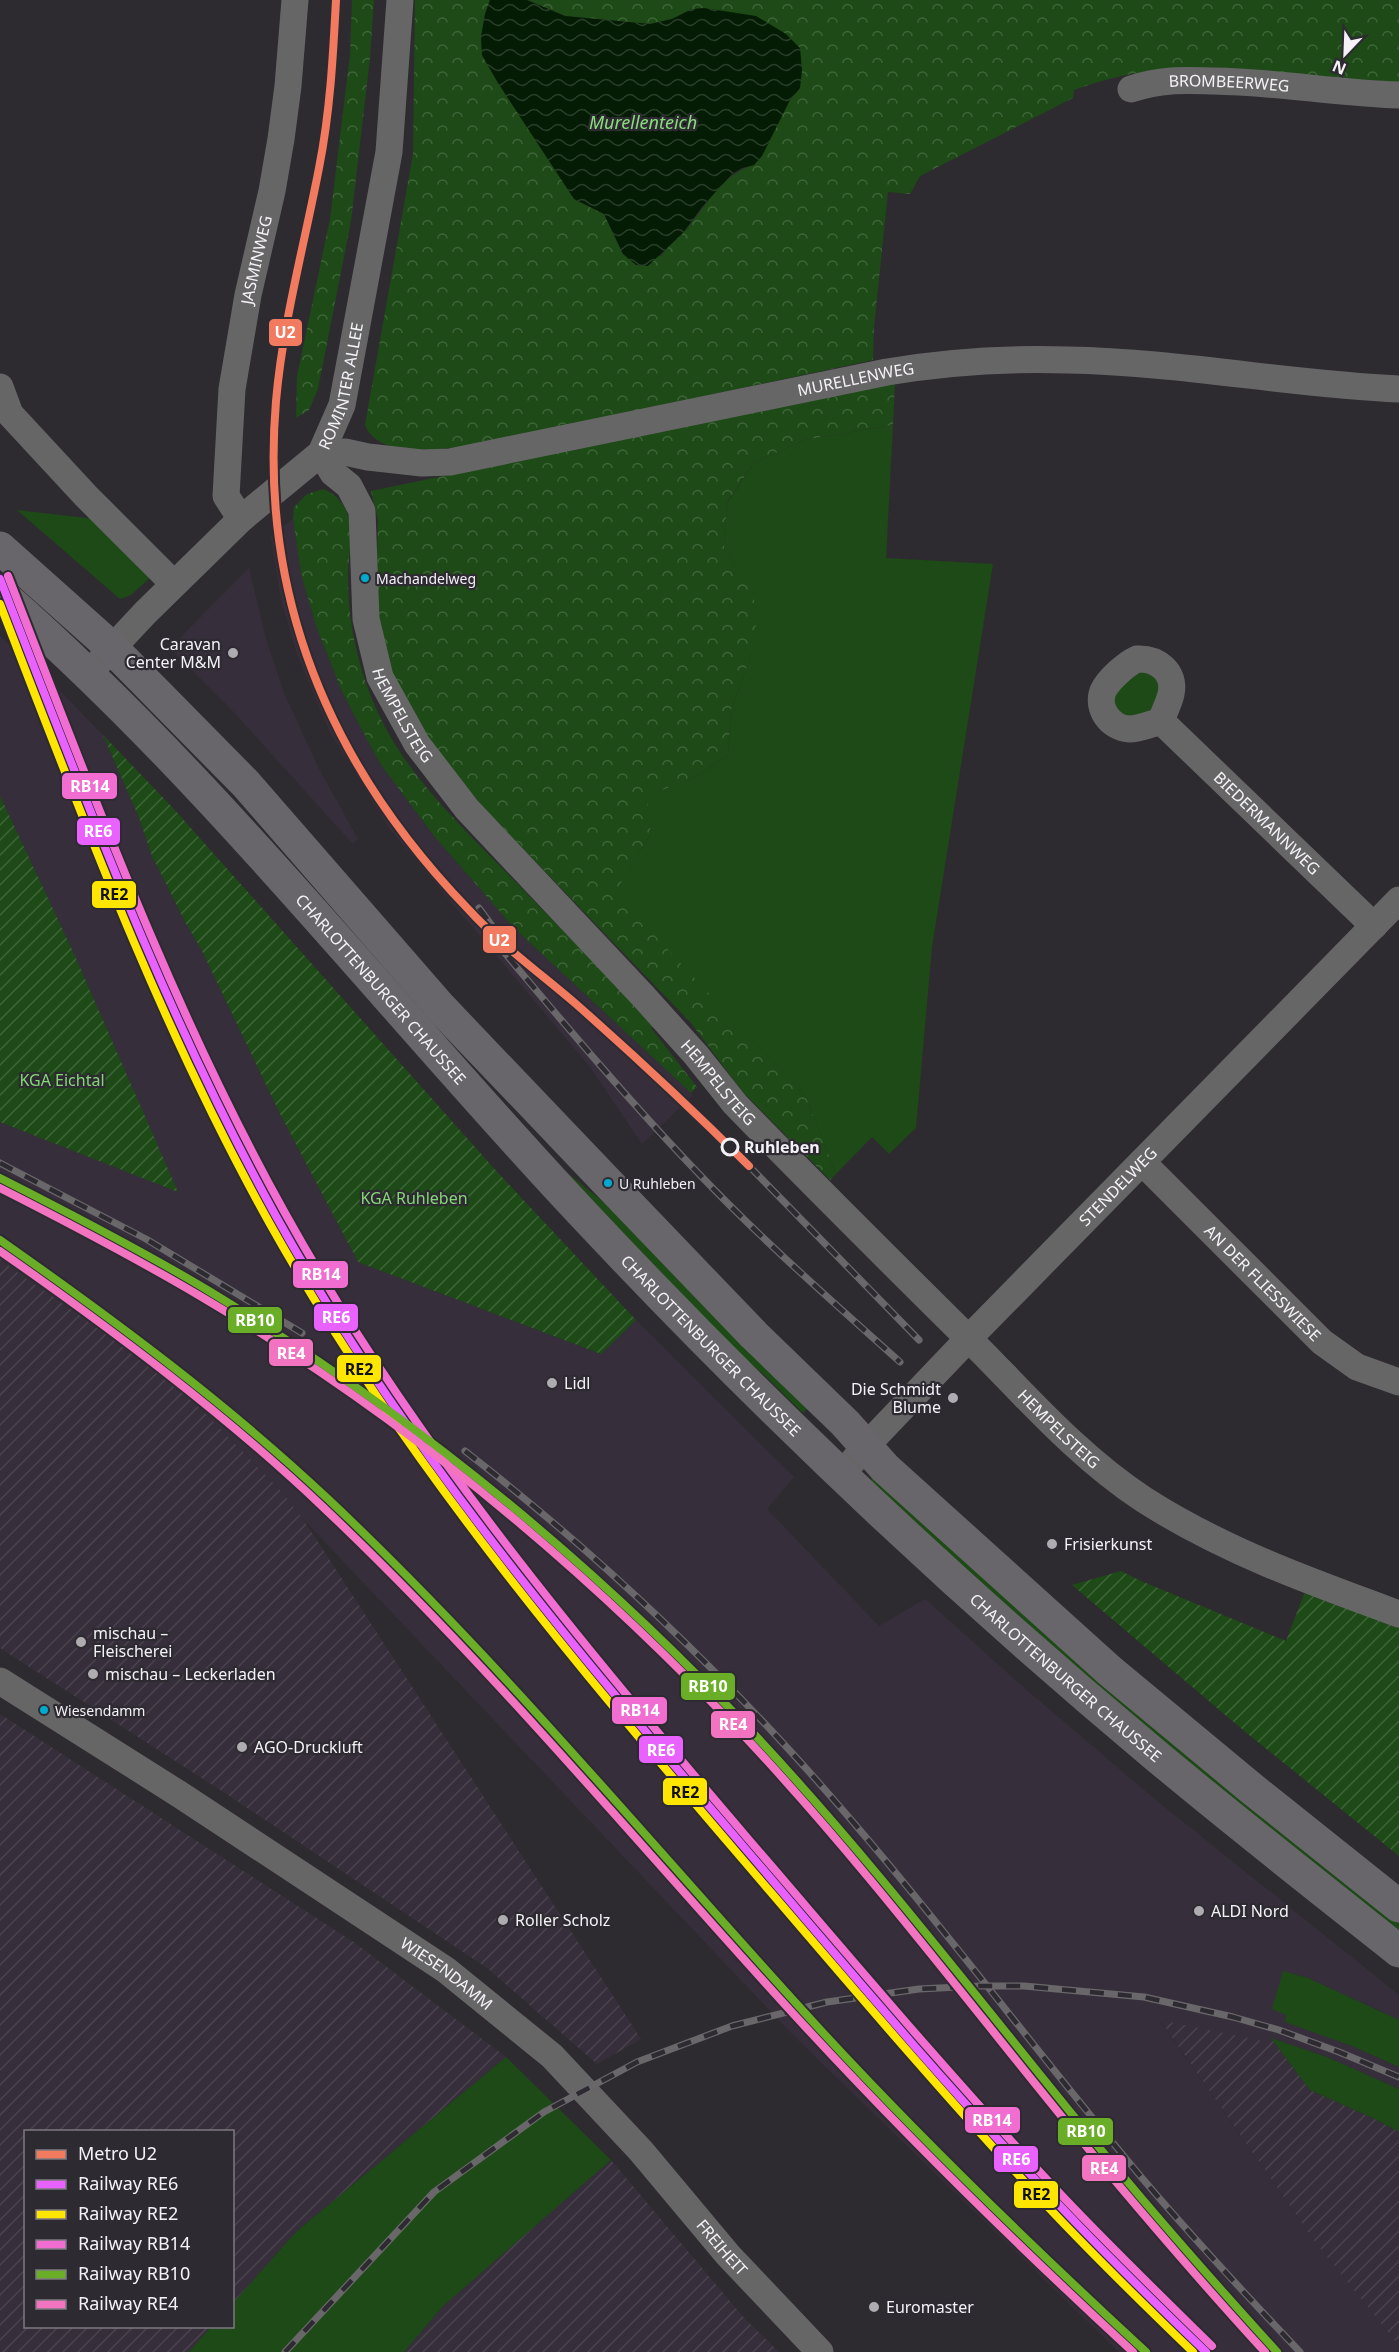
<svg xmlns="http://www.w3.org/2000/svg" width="1399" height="2352" font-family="'Noto Sans',sans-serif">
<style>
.built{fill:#362f3b}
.industrial{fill:url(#industrial-furrows)}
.green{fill:#1d4a16}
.forest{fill:url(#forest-crowns)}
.garden{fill:url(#garden-furrows)}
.water{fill:url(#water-waves)}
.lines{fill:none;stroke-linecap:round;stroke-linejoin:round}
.minor{stroke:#676667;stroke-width:27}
.major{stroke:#68666a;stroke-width:33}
.rail-casing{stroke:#6a676b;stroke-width:7}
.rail{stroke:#2e2a31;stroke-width:4.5;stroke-dasharray:14;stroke-linecap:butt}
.rail-1-casing{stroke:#2e2a31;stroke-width:12}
.rail-2-casing{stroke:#2e2a31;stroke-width:12}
.rail-3-casing{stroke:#2e2a31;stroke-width:12}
.rail-4-casing{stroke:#2e2a31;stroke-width:12}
.rail-5-casing{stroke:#2e2a31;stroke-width:12}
.rail-1{stroke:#e961ff;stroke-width:8}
.rail-2{stroke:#ffe600;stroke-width:8}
.rail-3{stroke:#f26dd1;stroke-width:8}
.rail-4{stroke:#6aae27;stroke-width:8}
.rail-5{stroke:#f273bf;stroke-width:8}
.metro-1-casing{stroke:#2e2a31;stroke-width:12}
.metro-1{stroke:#f27a5e;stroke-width:8}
.bus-dot{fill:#00a9ce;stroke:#2e2a31;stroke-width:2}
.poi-dot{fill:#afacb1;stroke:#2e2a31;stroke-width:2}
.stop-dot{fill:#2e2a31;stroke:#f5f2f7;stroke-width:3}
.labels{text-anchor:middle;stroke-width:4.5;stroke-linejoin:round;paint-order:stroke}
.bus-label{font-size:14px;fill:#f5f2f7;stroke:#2e2a31;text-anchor:start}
.street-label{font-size:16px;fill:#f5f2f7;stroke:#2e2a31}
.poi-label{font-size:16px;fill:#f5f2f7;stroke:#2e2a31;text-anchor:start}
.park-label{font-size:16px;fill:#84d777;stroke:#2e2a31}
.stop-label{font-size:16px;font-weight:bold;fill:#f5f2f7;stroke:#2e2a31;text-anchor:start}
.water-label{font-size:18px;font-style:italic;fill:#89dd7d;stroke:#2e2a31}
.line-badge{stroke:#2e2a31;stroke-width:2}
.badge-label{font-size:16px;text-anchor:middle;font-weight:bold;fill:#fff}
.pale-badge-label{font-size:16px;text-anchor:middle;font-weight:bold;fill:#111}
</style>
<defs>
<pattern id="industrial-furrows" width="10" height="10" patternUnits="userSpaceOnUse" patternTransform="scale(1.5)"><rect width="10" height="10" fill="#362f3b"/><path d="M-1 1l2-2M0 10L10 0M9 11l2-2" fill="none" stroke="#4a434e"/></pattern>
<pattern id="forest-crowns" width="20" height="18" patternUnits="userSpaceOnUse" patternTransform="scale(1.5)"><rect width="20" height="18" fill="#1d4a16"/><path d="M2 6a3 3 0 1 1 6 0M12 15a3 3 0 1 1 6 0" fill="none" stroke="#3e6539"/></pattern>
<pattern id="garden-furrows" width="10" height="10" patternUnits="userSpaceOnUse" patternTransform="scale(1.5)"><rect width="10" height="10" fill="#1d4a16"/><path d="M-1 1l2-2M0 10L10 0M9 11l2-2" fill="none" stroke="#3e6539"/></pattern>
<pattern id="water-waves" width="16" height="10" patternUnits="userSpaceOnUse" patternTransform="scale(1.5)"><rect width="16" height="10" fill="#041c04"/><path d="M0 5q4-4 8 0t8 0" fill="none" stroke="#293d29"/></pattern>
</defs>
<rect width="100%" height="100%" fill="#2e2b30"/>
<g class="built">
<polygon points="293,519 301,574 316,626 342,692 379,762 434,836 513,927 693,1095 642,1144 590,1067 390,829 330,732 297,654 281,599 271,536"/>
<polygon points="249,568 266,639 284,693 319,769 358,839 353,844 230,708 170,648"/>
<polygon points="0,636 59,690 103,735 139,818 152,856 185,922 201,949 279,1112 358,1262 601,1354 636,1320 794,1477 767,1509 879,1626 925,1599 1029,1692 1157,1801 1399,1995 1399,2020 1308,1978 1283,1971 1286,2021 1352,2046 1399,2067 1399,2089 1327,2057 1265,2036 1263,2041 1160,2021 1315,2242 1399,2346 1399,2352 1119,2352 793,2035 303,1519 283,1493 168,1375 21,1275 0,1259 0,1122 177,1191 75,956 0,796"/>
</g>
<g class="industrial">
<polygon points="0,1259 21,1275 168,1375 283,1493 303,1519 641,2039 597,2064 487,1968 225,1793 0,1648"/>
<polygon points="0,1714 355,1943 506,2057 296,2232 233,2303 232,2132 26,2132 26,2326 211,2327 189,2352 0,2352"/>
<polygon points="1160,2020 1263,2041 1265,2036 1271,2038 1310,2090 1373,2118 1399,2132 1399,2346 1315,2242"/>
<polygon points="611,2160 745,2319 779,2352 404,2352 442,2307"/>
</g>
<g class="green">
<polygon points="893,425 886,558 993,564 932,947 916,1128 889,1154 872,1137 836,1174 806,1097 614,894 651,833 646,796 695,777 728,755 731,710 752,653 740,571 724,549 727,503 754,463 804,440"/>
<polygon points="17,510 96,519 152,576 131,595 120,599"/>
<polygon points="1130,670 1160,676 1157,706 1141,718 1123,717 1111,700"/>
<polygon points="565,1171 612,1209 808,1408 803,1413 762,1373 720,1342"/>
<polygon points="871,1476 1399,1921 1399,1936 1108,1699 872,1485"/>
<polygon points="1283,1971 1308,1978 1399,2020 1399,2067 1352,2046 1285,2022 1286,2015 1272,2009"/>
<polygon points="1271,2038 1327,2057 1399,2089 1399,2132 1373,2118 1310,2090"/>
<polygon points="506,2057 611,2160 442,2307 404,2352 189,2352 211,2327 232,2326 233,2303 296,2232"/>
</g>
<g class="forest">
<polygon points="352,0 374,0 370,58 351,221 318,389 309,410 296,418 297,376 330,219 350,55"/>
<path d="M415,0H490L485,14L481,37L482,55L498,83L574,199L604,214L623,254L661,256C668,246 676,240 684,232C706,207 721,174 754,165L790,100L800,88L692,9L672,19L650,24L565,16L527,0H1399V85L1154,71C1125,74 1101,80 1074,90L1073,98L920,176L910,194L888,192L874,327L873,360L481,444C449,448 380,462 365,425L413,154Z"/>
<polygon points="895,383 893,425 804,440 754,463 727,502 724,549 740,571 758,608 752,653 731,710 728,755 695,777 647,796 651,833 615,893 806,1097 836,1174 830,1180 742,1091 691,1023 484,808 430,742 389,669 378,612 376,588 378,519 371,491"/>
<path d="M323,489C336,494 345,504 349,518C353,534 348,560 348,577C348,627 360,677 382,721C410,778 462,827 506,872C555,923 605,974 655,1024L651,1028L697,1087L691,1093L513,927L434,836L379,762L342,692L316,626L301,574L293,519L294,507L307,494Z"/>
</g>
<g class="garden">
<polygon points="103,735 173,808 499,1174 636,1320 601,1354 358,1262 279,1112 201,949 185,922 152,856 139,818"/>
<polygon points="0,796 75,956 178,1192 0,1122"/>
<polygon points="1121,1571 1141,1581 1286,1641 1309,1581 1399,1614 1399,1856 1243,1730 1072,1585"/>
</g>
<polygon class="water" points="490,0 527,0 565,16 650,24 672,19 692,9 704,8 756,16 786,34 800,48 802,70 800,88 790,100 762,156 754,165 742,168 732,174 702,207 683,233 648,266 636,265 623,254 604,214 574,199 498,83 482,55 481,37 485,14"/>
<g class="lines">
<g class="minor">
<path id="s1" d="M1131,89C1161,79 1183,80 1214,81C1276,82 1337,93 1399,95"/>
<polyline points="0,387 10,414 86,496 174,584"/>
<path id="s2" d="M321,453L333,473L349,486L362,511L366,619L380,677L417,744L467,809L643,996L696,1055L735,1104C816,1188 899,1270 982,1352C1033,1404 1082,1459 1143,1499C1222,1550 1311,1582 1399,1614"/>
<path id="s3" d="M321,453L345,452L368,457L422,463L450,462L887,372C947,362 1007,358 1068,360C1179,362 1288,384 1399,389"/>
<path id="s4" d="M241,519L226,496L232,389L248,295L272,191L281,139L288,86L295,0"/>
<path d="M1137,659C1157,658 1176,672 1171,694C1169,703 1164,712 1161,721C1151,724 1139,729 1129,729C1111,728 1096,709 1103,691C1108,680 1126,664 1137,659Z"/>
<path id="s5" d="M88,674L145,613L241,519L321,453L342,405L389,152L400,0"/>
<path id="s6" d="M1161,721L1374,926"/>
<path id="s7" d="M1142,1162L1322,1342L1357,1367L1399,1382"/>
<path id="s8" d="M841,1475L866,1446L968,1339L1399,900"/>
<path id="s9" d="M0,1681L179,1794L446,1970L552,2056L641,2151L728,2255L820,2352"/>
</g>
<g class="major">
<polyline points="0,548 112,648 246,784 441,1008 608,1183 754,1335 845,1423 885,1468 1110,1671 1251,1788 1399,1906"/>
<path id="s10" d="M0,593C215,781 389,1008 584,1215C763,1406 953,1586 1154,1754C1234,1821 1317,1886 1399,1951"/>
</g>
<g class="rail-casing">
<g id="rail">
<polyline points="479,908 493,927"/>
<path d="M472,914C547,1003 620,1092 700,1175C763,1241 832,1301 900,1362"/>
<polyline points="0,1163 146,1239 302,1333"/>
<polyline points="749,1166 919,1340"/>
<path d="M465,1451C573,1535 673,1626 767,1726C901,1868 1016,2028 1142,2178C1192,2237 1246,2295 1300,2352"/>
<polyline points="285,2352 434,2192 544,2112 637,2062 732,2026 827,2002 919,1989 980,1986 1024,1986 1144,1997 1233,2017 1279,2030 1339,2052 1399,2077"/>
</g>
</g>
<use href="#rail" class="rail"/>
<g class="rail-1-casing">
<path id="rail-1" d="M0,579C84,795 164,1014 277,1218C404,1447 573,1648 743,1846C842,1962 940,2079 1045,2190C1097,2246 1151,2299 1206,2352"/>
</g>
<g class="rail-2-casing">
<path id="rail-2" d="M0,604C81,814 160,1027 270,1224C400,1456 571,1659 744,1861C839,1972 934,2084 1034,2192C1085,2247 1139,2300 1193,2352"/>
</g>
<g class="rail-3-casing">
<path id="rail-3" d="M8,576C92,792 172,1010 285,1213C412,1442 581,1643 750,1841C849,1956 947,2073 1051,2184C1103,2240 1158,2293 1212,2346"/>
</g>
<g class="rail-4-casing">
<g id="rail-4">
<path d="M0,1178C71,1214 141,1250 209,1291C410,1413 593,1562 754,1734C868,1856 970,1989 1076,2119C1140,2199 1208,2276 1277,2352"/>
<path d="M0,1240C114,1320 226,1403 328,1499C498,1659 647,1840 804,2012C912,2131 1028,2243 1146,2352"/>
</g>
</g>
<g class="rail-5-casing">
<g id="rail-5">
<path d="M0,1188C67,1222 134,1257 200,1296C402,1415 586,1568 747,1739C862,1862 964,1997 1071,2128C1134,2204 1198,2279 1265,2352"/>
<path d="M0,1251C113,1330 224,1413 324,1508C494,1669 642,1849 800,2021C906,2136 1018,2246 1133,2352"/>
</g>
</g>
<use href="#rail-1" class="rail-1"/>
<use href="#rail-2" class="rail-2"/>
<use href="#rail-3" class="rail-3"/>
<use href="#rail-4" class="rail-4"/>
<use href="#rail-5" class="rail-5"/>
<g class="metro-1-casing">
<path id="metro-1" d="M336,0C333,57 330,113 319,168C304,246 283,322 276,401C259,599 332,768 469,910C501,945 540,973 576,1004C635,1056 693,1110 749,1166"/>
</g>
<use href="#metro-1" class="metro-1"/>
</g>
<g class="bus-dot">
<circle cx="365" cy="578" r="5"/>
<circle cx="608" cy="1183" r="5"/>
<circle cx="44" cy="1710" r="5"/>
</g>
<g class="poi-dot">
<circle cx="233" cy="653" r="6"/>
<circle cx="552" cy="1383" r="6"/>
<circle cx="953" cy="1398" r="6"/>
<circle cx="1052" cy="1544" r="6"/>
<circle cx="81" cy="1642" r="6"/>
<circle cx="93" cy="1674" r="6"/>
<circle cx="242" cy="1747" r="6"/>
<circle cx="1199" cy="1911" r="6"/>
<circle cx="503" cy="1920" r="6"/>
<circle cx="874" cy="2307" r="6"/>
</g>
<circle class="stop-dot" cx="730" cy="1147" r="8"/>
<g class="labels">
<g class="bus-label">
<text x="376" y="584">Machandelweg</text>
<text x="619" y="1189">U Ruhleben</text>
<text x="55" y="1716">Wiesendamm</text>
</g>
<g class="street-label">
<text dy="6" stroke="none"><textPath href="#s1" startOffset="99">BROMBEERWEG</textPath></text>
<text dy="6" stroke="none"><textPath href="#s4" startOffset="266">JASMINWEG</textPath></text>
<text dy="6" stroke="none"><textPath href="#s3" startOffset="544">MURELLENWEG</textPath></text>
<text dy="6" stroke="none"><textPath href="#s5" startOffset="392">ROMINTER ALLEE</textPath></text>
<text dy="6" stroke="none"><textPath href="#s2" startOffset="284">HEMPELSTEIG</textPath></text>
<text dy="6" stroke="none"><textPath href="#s6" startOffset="147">BIEDERMANNWEG</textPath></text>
<text dy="6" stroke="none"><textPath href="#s10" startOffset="550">CHARLOTTENBURGER CHAUSSEE</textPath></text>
<text dy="6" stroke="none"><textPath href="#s2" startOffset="770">HEMPELSTEIG</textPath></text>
<text dy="6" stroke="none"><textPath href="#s8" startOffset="400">STENDELWEG</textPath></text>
<text dy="6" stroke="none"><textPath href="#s7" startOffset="171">AN DER FLIESSWIESE</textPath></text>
<text dy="6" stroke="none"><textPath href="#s10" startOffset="1036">CHARLOTTENBURGER CHAUSSEE</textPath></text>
<text dy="6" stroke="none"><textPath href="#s2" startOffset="1256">HEMPELSTEIG</textPath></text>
<text dy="6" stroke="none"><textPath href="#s10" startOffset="1522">CHARLOTTENBURGER CHAUSSEE</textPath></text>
<text dy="6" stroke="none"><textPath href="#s9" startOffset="534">WIESENDAMM</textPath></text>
<text dy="6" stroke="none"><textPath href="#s9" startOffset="924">FREIHEIT</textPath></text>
</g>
<g class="poi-label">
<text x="221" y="650" text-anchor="end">Caravan<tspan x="221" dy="18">Center M&amp;M</tspan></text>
<text x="564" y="1389">Lidl</text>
<text x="941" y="1395" text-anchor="end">Die Schmidt<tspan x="941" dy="18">Blume</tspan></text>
<text x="1064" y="1550">Frisierkunst</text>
<text x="93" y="1639">mischau –<tspan x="93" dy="18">Fleischerei</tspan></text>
<text x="105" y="1680">mischau – Leckerladen</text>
<text x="254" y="1753">AGO-Druckluft</text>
<text x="1211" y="1917">ALDI Nord</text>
<text x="515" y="1926">Roller Scholz</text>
<text x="886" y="2313">Euromaster</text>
</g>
<g class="park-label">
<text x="62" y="1086">KGA Eichtal</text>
<text x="414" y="1204">KGA Ruhleben</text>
</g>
<g class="stop-label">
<text x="744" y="1153">Ruhleben</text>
</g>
<g class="water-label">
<text x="643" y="129">Murellenteich</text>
</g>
</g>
<g class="line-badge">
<rect x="268" y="318" width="35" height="29" rx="6" fill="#f27a5e"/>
<rect x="61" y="772" width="57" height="28" rx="6" fill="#f26dd1"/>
<rect x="76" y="817" width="45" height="29" rx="6" fill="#e961ff"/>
<rect x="91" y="880" width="46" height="29" rx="6" fill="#ffe600"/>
<rect x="482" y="925" width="35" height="29" rx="6" fill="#f27a5e"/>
<rect x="292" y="1260" width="57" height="29" rx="6" fill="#f26dd1"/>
<rect x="313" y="1303" width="46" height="29" rx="6" fill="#e961ff"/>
<rect x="227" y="1306" width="56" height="28" rx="6" fill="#6aae27"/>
<rect x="268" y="1338" width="46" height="29" rx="6" fill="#f273bf"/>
<rect x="336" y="1354" width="46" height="29" rx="6" fill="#ffe600"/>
<rect x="680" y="1672" width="56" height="29" rx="6" fill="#6aae27"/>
<rect x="611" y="1696" width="57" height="29" rx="6" fill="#f26dd1"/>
<rect x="710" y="1710" width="46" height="29" rx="6" fill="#f273bf"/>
<rect x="638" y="1735" width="46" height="29" rx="6" fill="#e961ff"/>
<rect x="662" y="1777" width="46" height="29" rx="6" fill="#ffe600"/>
<rect x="964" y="2106" width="57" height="28" rx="6" fill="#f26dd1"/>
<rect x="1057" y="2117" width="57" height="29" rx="6" fill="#6aae27"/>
<rect x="993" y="2145" width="46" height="28" rx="6" fill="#e961ff"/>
<rect x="1081" y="2154" width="46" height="28" rx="6" fill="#f273bf"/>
<rect x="1013" y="2180" width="46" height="29" rx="6" fill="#ffe600"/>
</g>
<g class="badge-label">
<text x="285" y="338">U2</text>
<text x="90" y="792">RB14</text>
<text x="98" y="837">RE6</text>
<text x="499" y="946">U2</text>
<text x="321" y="1280">RB14</text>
<text x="336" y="1323">RE6</text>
<text x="255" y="1326">RB10</text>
<text x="291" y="1359">RE4</text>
<text x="708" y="1692">RB10</text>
<text x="640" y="1716">RB14</text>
<text x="733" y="1730">RE4</text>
<text x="661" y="1756">RE6</text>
<text x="992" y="2126">RB14</text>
<text x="1086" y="2137">RB10</text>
<text x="1016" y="2165">RE6</text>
<text x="1104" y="2174">RE4</text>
</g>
<g class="pale-badge-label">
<text x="114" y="900">RE2</text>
<text x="359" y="1375">RE2</text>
<text x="685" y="1798">RE2</text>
<text x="1036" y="2200">RE2</text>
</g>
<rect x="24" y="2130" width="210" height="198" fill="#2e2a31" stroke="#7e7a80" stroke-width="1.5"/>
<rect x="36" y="2150" width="30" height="9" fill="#f27a5e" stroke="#7e7a80" stroke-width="1.5"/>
<text x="78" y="2160" font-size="18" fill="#f5f2f7">Metro U2</text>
<rect x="36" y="2180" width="30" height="9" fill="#e961ff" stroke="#7e7a80" stroke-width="1.5"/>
<text x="78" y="2190" font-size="18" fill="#f5f2f7">Railway RE6</text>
<rect x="36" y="2210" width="30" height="9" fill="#ffe600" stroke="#7e7a80" stroke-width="1.5"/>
<text x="78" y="2220" font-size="18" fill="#f5f2f7">Railway RE2</text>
<rect x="36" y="2240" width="30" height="9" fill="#f26dd1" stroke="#7e7a80" stroke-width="1.5"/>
<text x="78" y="2250" font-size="18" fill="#f5f2f7">Railway RB14</text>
<rect x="36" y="2270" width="30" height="9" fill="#6aae27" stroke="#7e7a80" stroke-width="1.5"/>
<text x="78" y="2280" font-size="18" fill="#f5f2f7">Railway RB10</text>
<rect x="36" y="2300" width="30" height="9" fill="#f273bf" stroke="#7e7a80" stroke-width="1.5"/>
<text x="78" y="2310" font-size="18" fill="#f5f2f7">Railway RE4</text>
<g transform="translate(1345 54) rotate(203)" stroke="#2e2a31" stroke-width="4.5" paint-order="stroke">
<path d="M0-4.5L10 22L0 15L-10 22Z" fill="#f5f2f7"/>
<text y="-9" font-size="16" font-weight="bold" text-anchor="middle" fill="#f5f2f7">N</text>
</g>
</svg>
